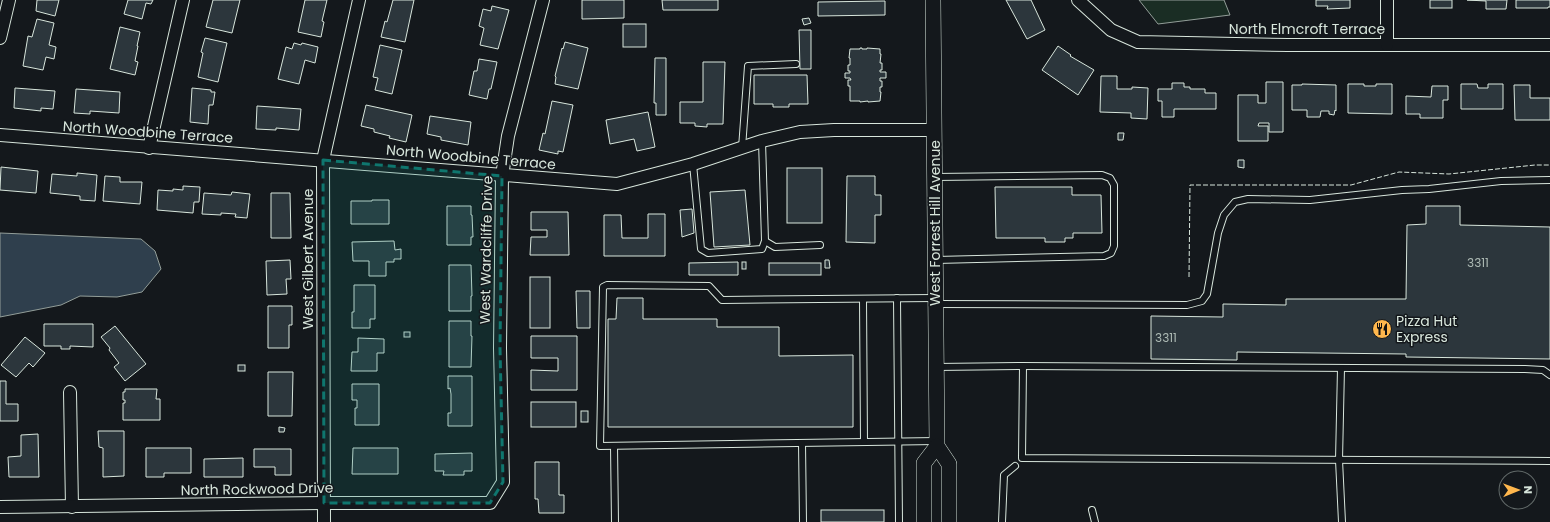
<svg xmlns="http://www.w3.org/2000/svg" width="1550" height="522" font-family="Poppins,sans-serif">
<style>
.green{fill:#1a2d24;stroke:#939e99}
.water{fill:#2f3f4d;stroke:#939e99}
.building{fill:#2c363c;stroke:#d8e6dc}
.lines{fill:none;stroke-linecap:round;stroke-linejoin:round}
.service-casing{stroke:#d8e6dc;stroke-width:8}
.minor-casing{stroke:#d8e6dc;stroke-width:14}
.tertiary-casing{stroke:#d8e6dc;stroke-width:16}
.service{stroke:#14181c;stroke-width:6}
.minor{stroke:#14181c;stroke-width:12}
.tertiary{stroke:#14181c;stroke-width:15}
.fence{stroke:#d8e6dc;stroke-width:1;stroke-dasharray:5 2;stroke-linecap:butt}
.marked{fill:#0f766e;fill-opacity:0.2;stroke:#0f766e;stroke-width:3;stroke-dasharray:8 5;stroke-linejoin:round}
.labels{text-anchor:middle;stroke-width:3;stroke-linejoin:round;paint-order:stroke}
.number-label{font-size:12px;fill:#adbab4}
.street-label{font-size:14px;fill:#d8e6dc;stroke:#14181c}
.poi-label{font-size:14px;fill:#d8e6dc;stroke:#14181c;text-anchor:start}
</style>
<rect width="100%" height="100%" fill="#14181c"/>
<polygon class="green" points="1139,0 1224,0 1230,15 1158,24"/>
<polygon class="water" points="0,233 141,239 155,251 161,269 142,292 117,297 80,296 61,305 0,317"/>
<g class="building">
<polygon points="37,0 59,0 55,16 36,11"/>
<polygon points="128,0 153,0 151,4 146,3 142,19 124,14"/>
<polygon points="213,0 240,0 232,33 206,27"/>
<polygon points="305,0 327,0 322,21 324,22 321,37 298,32"/>
<polygon points="393,0 414,0 405,42 381,37 385,21 387,22"/>
<polygon points="582,0 624,0 624,18 582,19"/>
<polygon points="662,0 718,0 718,10 663,10"/>
<polygon points="1006,0 1031,0 1045,30 1027,39"/>
<polygon points="1316,0 1350,0 1350,8 1327,9 1328,6 1316,6"/>
<rect x="1430" y="0" width="22" height="8"/>
<polygon points="1467,0 1507,0 1506,9 1486,9 1486,1"/>
<polygon points="1516,0 1550,0 1550,7 1548,7 1548,8 1516,8"/>
<polygon points="885,1 885,15 818,16 818,2"/>
<polygon points="492,6 509,10 498,49 480,45 484,28 479,26 483,9 491,11"/>
<polygon points="809,18 811,23 804,25 802,19"/>
<polygon points="37,19 54,23 49,45 56,47 54,59 46,57 43,70 23,66 28,36 32,37"/>
<rect x="623" y="24" width="23" height="23"/>
<polygon points="120,27 140,32 137,46 138,46 135,61 138,62 135,75 110,69"/>
<polygon points="799,30 811,30 811,69 800,69"/>
<polygon points="205,38 227,43 218,82 198,77 203,53 201,52"/>
<polygon points="565,42 588,48 578,89 555,84 556,77 555,76 562,48 563,49"/>
<polygon points="294,43 301,45 302,43 318,47 315,63 305,60 299,84 278,79 286,47 292,49"/>
<polygon points="380,45 402,50 392,94 375,90 378,78 373,77"/>
<polygon points="1058,46 1071,55 1070,56 1094,70 1078,95 1042,70"/>
<polygon points="860,48 862,48 862,49 867,49 867,48 880,49 880,54 881,54 880,63 882,63 882,70 880,70 880,72 886,72 886,78 880,78 880,81 882,81 882,87 880,87 880,92 881,92 880,101 868,102 868,101 860,102 860,101 850,101 850,86 848,86 848,80 851,80 850,78 845,78 845,73 850,73 850,71 848,71 848,65 850,65 850,58 849,58 850,49 860,49"/>
<polygon points="655,58 666,58 666,115 656,115 656,103 654,103"/>
<polygon points="479,59 497,62 491,89 489,89 487,99 469,95 474,71 477,71"/>
<polygon points="703,62 725,62 723,124 707,124 707,127 695,126 695,123 680,123 680,102 703,102"/>
<polygon points="754,75 807,75 808,104 789,104 789,107 773,107 773,104 754,104"/>
<polygon points="1101,76 1117,76 1117,89 1132,89 1132,87 1148,88 1147,119 1131,118 1131,113 1100,112"/>
<polygon points="1266,82 1283,82 1283,132 1269,132 1269,123 1259,123 1258,126 1268,126 1268,141 1238,141 1238,95 1258,95 1258,103 1266,103"/>
<polygon points="1172,83 1184,83 1184,87 1190,87 1190,89 1205,89 1205,93 1216,93 1216,109 1174,109 1174,117 1162,117 1162,101 1158,101 1158,89 1172,89"/>
<polygon points="1302,84 1336,85 1336,111 1335,110 1334,115 1329,114 1329,111 1321,111 1320,117 1307,117 1307,110 1292,110 1292,85 1302,85"/>
<polygon points="1348,84 1364,84 1364,86 1376,86 1376,84 1392,84 1392,114 1348,113"/>
<polygon points="1461,84 1477,84 1478,88 1488,88 1488,84 1503,84 1503,109 1461,109"/>
<polygon points="1514,85 1530,85 1530,98 1550,98 1550,120 1515,120"/>
<polygon points="1432,86 1448,86 1448,100 1443,100 1443,118 1420,118 1420,114 1406,114 1406,96 1431,97"/>
<polygon points="15,88 55,91 53,109 41,108 41,111 14,108"/>
<polygon points="192,88 211,90 211,92 215,92 213,105 209,105 208,124 190,122"/>
<polygon points="76,89 120,92 119,113 90,111 90,114 74,113"/>
<polygon points="552,101 573,105 563,152 558,151 558,154 539,150 543,133 545,134"/>
<polygon points="366,105 412,115 406,142 389,138 390,136 374,132 374,129 361,126"/>
<polygon points="257,106 301,109 299,130 276,128 276,130 256,129"/>
<polygon points="648,112 655,147 637,151 634,139 610,144 606,120"/>
<polygon points="430,116 471,122 468,145 441,140 441,137 427,134"/>
<polygon points="1118,133 1124,133 1123,140 1118,140"/>
<polygon points="1238,160 1244,160 1244,168 1238,167"/>
<polygon points="1,167 38,171 36,193 0,190"/>
<rect x="787" y="168" width="35" height="55"/>
<polygon points="77,173 97,175 95,201 80,200 80,196 50,193 52,174 77,176"/>
<polygon points="105,176 120,177 120,182 142,182 140,204 103,201"/>
<polygon points="847,176 875,176 875,195 881,195 881,215 875,215 875,243 846,242"/>
<polygon points="183,186 200,187 199,202 194,202 193,213 157,210 158,190 173,191 173,189 183,190"/>
<polygon points="995,187 1072,187 1072,195 1101,195 1102,233 1073,233 1073,238 1065,238 1065,242 1045,242 1045,238 996,238"/>
<polygon points="745,190 750,245 714,247 710,192"/>
<polygon points="232,192 250,194 247,218 235,217 236,214 221,213 221,215 202,214 204,193 231,195"/>
<polygon points="271,193 290,193 291,238 271,238"/>
<polygon points="372,200 389,200 389,224 351,224 351,201 372,201"/>
<polygon points="447,206 471,206 471,215 472,215 473,237 471,237 471,245 447,245"/>
<polygon points="1426,206 1460,206 1460,225 1550,227 1550,359 1406,357 1406,354 1237,352 1237,360 1151,359 1151,316 1223,317 1223,304 1286,305 1286,299 1406,299 1407,225 1426,224"/>
<polygon points="692,209 694,233 682,237 680,210"/>
<polygon points="531,212 568,212 569,255 530,255 531,237 547,237 547,230 531,230"/>
<polygon points="648,214 665,214 665,256 604,256 604,215 621,215 622,238 648,238"/>
<polygon points="394,241 395,250 401,249 401,259 394,259 394,262 386,262 386,276 369,276 369,261 353,261 352,242"/>
<polygon points="290,260 291,279 286,279 287,294 267,295 266,261"/>
<polygon points="825,260 829,260 830,268 825,268"/>
<polygon points="738,262 738,275 689,275 689,263"/>
<rect x="742" y="262" width="4" height="7"/>
<rect x="769" y="263" width="52" height="12"/>
<polygon points="449,265 471,265 472,296 471,296 471,311 449,311"/>
<rect x="530" y="277" width="20" height="51"/>
<polygon points="354,285 375,285 375,319 370,319 370,328 352,328 352,312 354,312"/>
<polygon points="576,291 590,291 590,328 577,328"/>
<polygon points="617,298 643,298 643,319 717,319 717,327 779,327 779,356 853,355 853,427 608,427 608,319 616,319"/>
<polygon points="268,306 292,306 292,325 289,325 289,348 268,348"/>
<polygon points="449,321 471,321 471,336 472,336 471,367 449,367"/>
<polygon points="44,324 93,324 93,347 70,346 70,349 61,349 61,346 44,346"/>
<polygon points="115,326 146,364 125,381 114,367 119,363 109,350 110,348 101,337"/>
<rect x="404" y="332" width="6" height="5"/>
<polygon points="531,336 577,336 577,390 531,390 531,370 558,371 558,358 531,358"/>
<polygon points="25,337 45,353 33,367 29,363 16,377 1,365"/>
<polygon points="358,338 384,339 384,353 377,353 377,371 351,371 352,352 358,352"/>
<rect x="238" y="365" width="7" height="6"/>
<polygon points="268,372 293,372 292,416 268,416"/>
<polygon points="448,376 472,376 472,426 448,426 448,413 451,413 451,394 450,388 448,389"/>
<polygon points="0,381 6,381 6,404 18,404 18,421 0,421"/>
<polygon points="352,384 379,384 379,425 355,425 355,408 357,408 357,400 352,400"/>
<polygon points="125,389 157,389 156,399 160,399 160,420 123,420 123,403 125,403 125,400 123,400 123,392 125,392"/>
<rect x="531" y="402" width="45" height="25"/>
<rect x="581" y="411" width="7" height="11"/>
<polygon points="279,427 285,428 284,432 279,432"/>
<polygon points="98,431 124,431 124,476 103,477 103,448 99,447"/>
<polygon points="38,434 39,477 9,477 8,457 21,456 21,435"/>
<polygon points="146,448 191,448 191,473 164,473 164,477 146,477"/>
<polygon points="353,448 398,448 398,474 352,474"/>
<polygon points="254,449 291,449 291,475 275,475 275,467 254,467"/>
<polygon points="472,453 472,471 464,471 464,475 443,475 444,471 435,471 435,454"/>
<polygon points="243,458 243,477 204,477 204,459"/>
<polygon points="535,462 559,462 559,495 564,495 564,513 539,513 538,499 535,499"/>
<rect x="821" y="510" width="63" height="12"/>
</g>
<g class="lines">
<g class="service-casing">
<g id="service">
<polyline points="742,148 748,66 796,64"/>
<polyline points="693,164 701,249 708,253 762,249 765,241 762,141"/>
<polyline points="935,177 1102,175 1110,178 1114,185 1114,246 1111,253 1104,256 936,260"/>
<polyline points="765,241 775,247 820,245"/>
<polyline points="897,298 899,522"/>
<polyline points="935,298 722,300 709,286 607,285 603,287 600,446 937,441"/>
<polyline points="863,299 864,442"/>
<polyline points="936,304 1187,305 1202,301 1207,294 1218,233 1224,215 1235,202 1248,199 1310,200 1402,190 1429,189 1501,181 1550,180"/>
<polyline points="1023,366 1022,458 1550,461"/>
<polyline points="936,367 1023,366 1525,369 1543,370 1550,375"/>
<polyline points="1341,368 1339,460 1342,522"/>
<polyline points="802,443 803,522"/>
<polyline points="614,446 615,522"/>
<polyline points="1092,510 1095,522"/>
<polyline points="1002,522 1004,475 1015,466"/>
</g>
</g>
<g class="minor-casing">
<g id="minor">
<polyline points="1078,0 1111,30 1138,42 1288,45 1550,45"/>
<polyline points="0,38 9,0"/>
<polyline points="1387,45 1387,0"/>
<polyline points="0,135 617,184 693,164 762,141 800,132 834,130 934,130"/>
<polyline points="149,148 183,0"/>
<polyline points="70,392 72,507"/>
<polyline points="0,507 324,503 490,503 503,482 500,348 502,176 508,136 543,0"/>
<polyline points="324,522 323,160 359,0"/>
</g>
</g>
<g class="tertiary-casing">
<g id="tertiary">
<polyline points="933,0 937,446 949,464 949,522"/>
<polyline points="924,522 924,463 937,446"/>
</g>
</g>
<use href="#service" class="service"/>
<use href="#minor" class="minor"/>
<use href="#tertiary" class="tertiary"/>
<polyline class="fence" points="1189,277 1190,185 1351,185 1399,172 1449,174 1535,165 1550,165"/>
</g>
<path class="marked" d="M323,160L502,176L500,348L503,482L490,503H324Z"/>
<defs>
<g id="restaurant-disc" transform="scale(1)"><circle r="9.5" fill="#ffb74d" stroke="#14181c"/><path d="M-5-6h1v4h1v-4h1v4h1v-4h1v5L-1.5 .5V6h-2V.5L-5-1ZM5-6V6H3V1.5H1.5Q1.5-4 5-6Z" fill="#111"/></g>
</defs>
<g fill-rule="evenodd">
<use href="#restaurant-disc" x="1382" y="329"/>
</g>
<g class="labels">
<g class="number-label">
<text x="1478" y="267">3311</text>
<text x="1166" y="342">3311</text>
</g>
<g class="street-label">
<text x="1307" y="34">North Elmcroft Terrace</text>
<text transform="translate(148 132) rotate(4)" y="5">North Woodbine Terrace</text>
<text transform="translate(471 157) rotate(5)" y="5">North Woodbine Terrace</text>
<text transform="translate(935 223) rotate(-90)" y="5">West Forrest Hill Avenue</text>
<text transform="translate(486 250) rotate(-89)" y="5">West Wardcliffe Drive</text>
<text transform="translate(308 259) rotate(-90)" y="5">West Gilbert Avenue</text>
<text transform="translate(257 489) rotate(-1)" y="5">North Rockwood Drive</text>
</g>
<g class="poi-label">
<text x="1396" y="326">Pizza Hut<tspan x="1396" dy="16">Express</tspan></text>
</g>
</g>
<g transform="translate(1518 490) rotate(89)"><circle r="19" fill="#14181c" stroke="#626a69"/>
<path d="M0-3L7 15L0 10L-7 15Z" fill="#ffb74d"/>
<text y="-6" font-size="11" font-weight="bold" text-anchor="middle" fill="#d8e6dc">N</text>
</g>
</svg>
